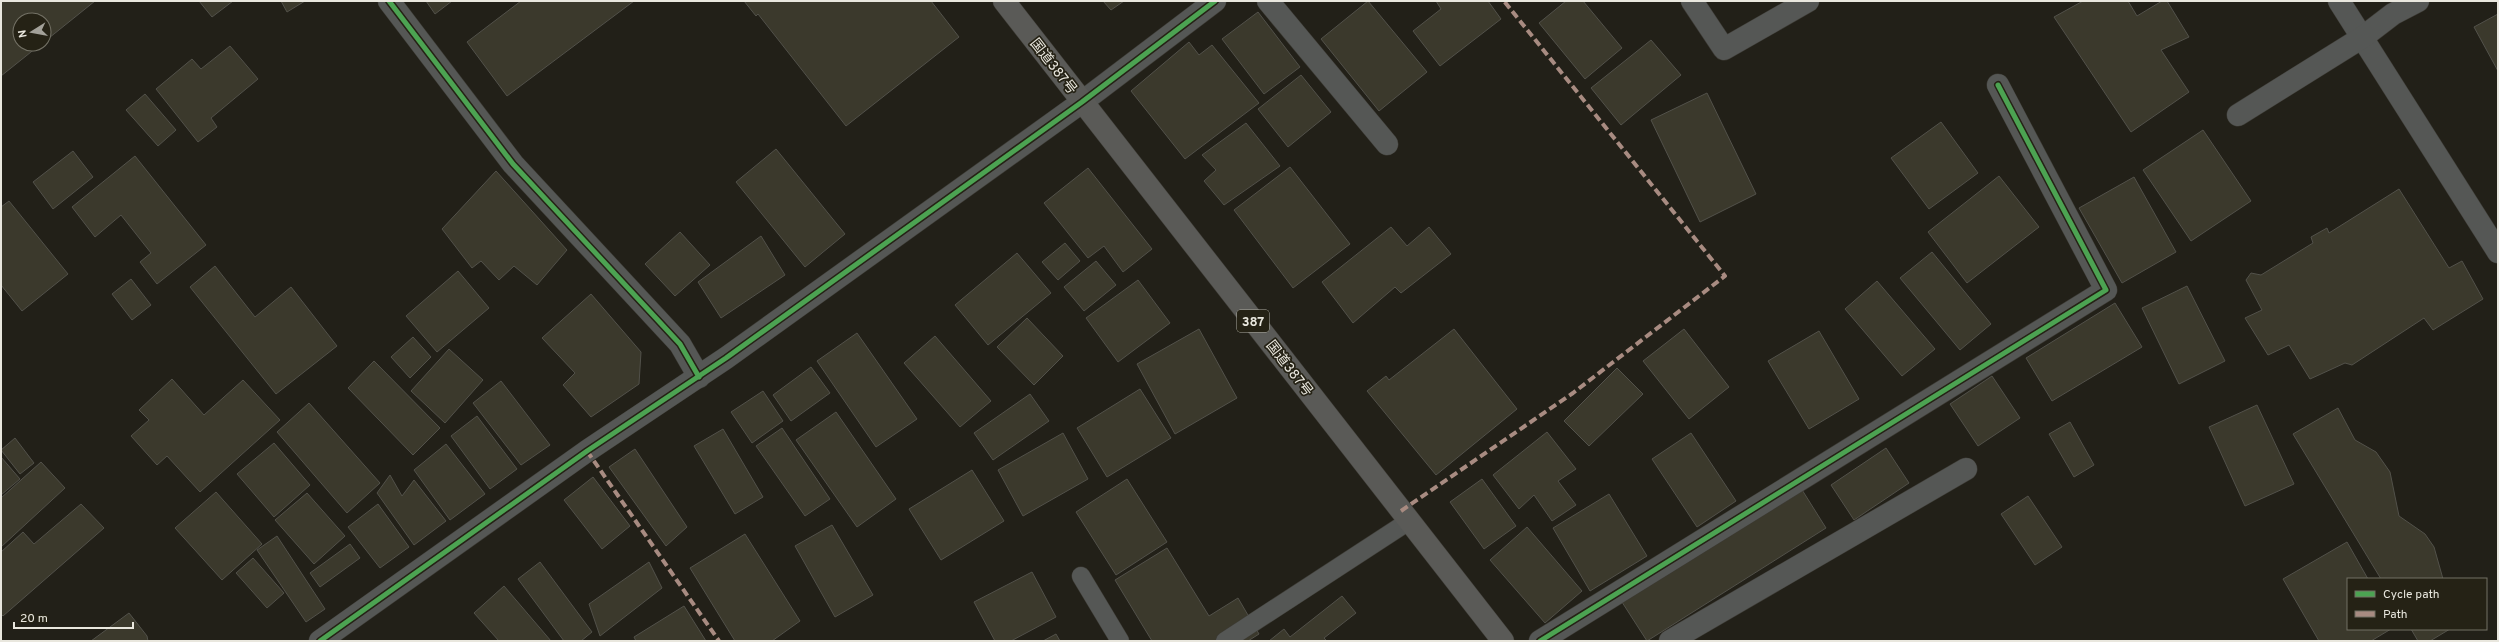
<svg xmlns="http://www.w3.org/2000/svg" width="2499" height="642" font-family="Overpass,'Noto Sans JP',sans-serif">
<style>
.building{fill:#3b392c;stroke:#52514a}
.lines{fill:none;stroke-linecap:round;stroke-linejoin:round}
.service-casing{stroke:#3d3b35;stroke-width:19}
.minor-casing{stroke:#3d3b35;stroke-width:23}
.trunk-casing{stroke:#3d3b35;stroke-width:23}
.service{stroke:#555755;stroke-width:18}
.minor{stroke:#555755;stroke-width:22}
.trunk{stroke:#5a5a57;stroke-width:22}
.quiet{stroke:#a88b81;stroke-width:4;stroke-dasharray:8 4;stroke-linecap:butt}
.cycleway-casing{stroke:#252215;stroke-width:8}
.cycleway{stroke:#4ca352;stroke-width:5}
.labels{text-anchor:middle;stroke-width:3.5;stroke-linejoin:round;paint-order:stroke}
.shield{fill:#252215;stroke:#aeaca2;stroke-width:1}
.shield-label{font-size:13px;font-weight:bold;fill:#e9e7de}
.street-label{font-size:14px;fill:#e9e7de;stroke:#252215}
</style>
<rect width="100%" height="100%" fill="#222018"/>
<g class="building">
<polygon points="1,1 95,1 44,42 44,20 20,20 20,44 41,44 1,76"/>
<polygon points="199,1 233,1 212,17"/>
<polygon points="281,1 305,1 287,12"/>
<polygon points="426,1 452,1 435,14"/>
<polygon points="521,1 634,1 507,96 467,42"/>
<polygon points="744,1 931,1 959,37 846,126 758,14 756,16"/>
<polygon points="1103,1 1124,1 1111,10"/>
<polygon points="1368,1 1427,72 1379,111 1321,39"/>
<polygon points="1436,1 1488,1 1501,19 1440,66 1413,31 1441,9"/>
<polygon points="1566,1 1583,1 1622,48 1585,79 1539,23"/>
<polygon points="2083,1 2128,1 2137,16 2162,1 2167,1 2189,37 2161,50 2189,92 2131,132 2054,17"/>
<polygon points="1258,12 1300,67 1264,94 1222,39"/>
<polygon points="2498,14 2498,71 2474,27"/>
<polygon points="1651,40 1681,75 1621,125 1591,88"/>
<polygon points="1189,42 1199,55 1212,45 1259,103 1185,159 1131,91"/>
<polygon points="230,46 258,79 211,118 217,127 198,142 156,89 192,59 201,69"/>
<polygon points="1301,75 1331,112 1288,147 1258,109"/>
<polygon points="1707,93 1756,194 1700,222 1651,120"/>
<polygon points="145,94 176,130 158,146 126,110"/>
<polygon points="1941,122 1978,173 1929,209 1891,158"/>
<polygon points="1246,123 1280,166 1224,205 1204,181 1216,170 1202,155"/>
<polygon points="2203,130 2251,201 2191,241 2143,170"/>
<polygon points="776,149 845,234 805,267 736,182"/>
<polygon points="73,151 93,177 53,209 33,182"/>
<polygon points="135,156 206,245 157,284 140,262 151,253 121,215 95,237 72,207"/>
<polygon points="1290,167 1350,244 1293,288 1234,210"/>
<polygon points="1088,168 1152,249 1123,272 1104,246 1088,258 1044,203"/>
<polygon points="496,171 567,250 537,285 514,266 499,280 481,261 472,268 442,229"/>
<polygon points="1999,176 2039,227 1967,283 1928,232"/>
<polygon points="2134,177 2176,252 2122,283 2079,208"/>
<polygon points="2399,189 2449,268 2462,261 2483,299 2433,330 2424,318 2352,365 2345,363 2310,379 2289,345 2268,355 2245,318 2262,310 2246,280 2251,273 2261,275 2313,243 2311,237 2327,228 2329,233"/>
<polygon points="9,201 68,274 22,311 1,285 1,207"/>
<polygon points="1391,227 1407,246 1429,227 1451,254 1401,293 1395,287 1353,323 1322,282"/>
<polygon points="680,232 710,265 675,296 645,264"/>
<polygon points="761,236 785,275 721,318 698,282"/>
<polygon points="1065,243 1080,261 1058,280 1042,262"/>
<polygon points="1932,252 1991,324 1960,350 1900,278"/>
<polygon points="1017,253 1051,293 988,345 955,305"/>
<polygon points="1096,261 1116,285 1084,311 1064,287"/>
<polygon points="215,266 255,317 291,287 337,346 276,394 190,287"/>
<polygon points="458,271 489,308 437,352 406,316"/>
<polygon points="131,279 151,305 132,320 112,294"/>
<polygon points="1138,280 1170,323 1118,362 1086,318"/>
<polygon points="1877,281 1935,349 1902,376 1845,309"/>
<polygon points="2187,286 2225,361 2179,384 2142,308"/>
<polygon points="591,294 641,352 639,384 591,417 563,385 575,373 542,338"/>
<polygon points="2115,303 2142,347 2052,401 2026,358"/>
<polygon points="1027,318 1063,356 1034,385 997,347"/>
<polygon points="1199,329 1237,398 1175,434 1137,364"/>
<polygon points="1454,329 1517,409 1436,475 1367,391 1386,376 1389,380"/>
<polygon points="1684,329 1729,387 1689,419 1643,361"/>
<polygon points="1819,331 1859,399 1809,429 1768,361"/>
<polygon points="857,333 917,419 876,447 817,361"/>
<polygon points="935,336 991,401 960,427 904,363"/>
<polygon points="413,337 431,357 410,378 391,357"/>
<polygon points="449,349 483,380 445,423 411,391"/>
<polygon points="374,361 440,428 413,455 348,388"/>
<polygon points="811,367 830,393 791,421 773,395"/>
<polygon points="1617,368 1643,394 1589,446 1564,421"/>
<polygon points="1992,376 2020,418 1978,446 1950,404"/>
<polygon points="172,379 204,415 243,380 280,420 200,492 167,456 157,465 131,436 149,420 139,410"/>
<polygon points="501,381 550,445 521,465 473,403"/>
<polygon points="1140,389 1171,438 1107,477 1077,428"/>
<polygon points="763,391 783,421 752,443 731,412"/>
<polygon points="1030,394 1049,421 993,460 974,433"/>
<polygon points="309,403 380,483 347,513 277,432"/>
<polygon points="2257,405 2294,484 2245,506 2209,427"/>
<polygon points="2338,408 2355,440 2376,452 2390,472 2399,516 2425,534 2434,547 2443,579 2381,579 2293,434"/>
<polygon points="836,412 896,499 857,527 796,440"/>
<polygon points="477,416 517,469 490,489 451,436"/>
<polygon points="2070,422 2094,465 2074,477 2049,434"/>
<polygon points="782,428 830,499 805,516 756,446"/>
<polygon points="723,429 763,497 735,514 694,446"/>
<polygon points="1547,432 1576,469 1558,481 1576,505 1552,521 1534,495 1519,509 1493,475"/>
<polygon points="1063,433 1088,479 1023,516 998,470"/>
<polygon points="1691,433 1736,501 1697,527 1652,459"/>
<polygon points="15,438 34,463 20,474 1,450"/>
<polygon points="274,443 310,485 274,517 237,474"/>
<polygon points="446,444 485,494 450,520 414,470"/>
<polygon points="1886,448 1909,483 1854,520 1831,485"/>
<polygon points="635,449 687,527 666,546 609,467"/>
<polygon points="1,457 20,479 1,495"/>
<polygon points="41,462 65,488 1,547 1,498"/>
<polygon points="972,470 1004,521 941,560 909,509"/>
<polygon points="390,475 402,496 414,480 446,521 414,545 377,493"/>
<polygon points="593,477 630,526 602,549 564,500"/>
<polygon points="1127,479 1167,542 1116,575 1076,512"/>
<polygon points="1482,479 1516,526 1484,549 1450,502"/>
<polygon points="1799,485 1826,528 1647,641 1620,599"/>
<polygon points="216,492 262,544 222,580 175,528"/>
<polygon points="307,493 345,536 314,564 275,520"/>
<polygon points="1609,494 1647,556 1590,591 1553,528"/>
<polygon points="2028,496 2062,547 2035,565 2001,514"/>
<polygon points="81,504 104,528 3,616 1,614 1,552 23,532 34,544"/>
<polygon points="378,504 409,547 380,568 348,527"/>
<polygon points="832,525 873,595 835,617 795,546"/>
<polygon points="1527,527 1582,591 1545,623 1490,560"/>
<polygon points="745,534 800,621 772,641 735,641 690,568"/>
<polygon points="277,536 325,609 306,622 257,550"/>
<polygon points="2347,542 2368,579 2348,579 2348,629 2391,629 2371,641 2319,641 2283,579"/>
<polygon points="350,544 360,558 320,587 310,573"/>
<polygon points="1167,548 1209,616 1238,598 1259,634 1248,641 1152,641 1115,580"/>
<polygon points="253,558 284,593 267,608 236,573"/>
<polygon points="540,562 592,632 581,641 564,641 518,579"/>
<polygon points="649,562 662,588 600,636 589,604"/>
<polygon points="1032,572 1056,617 1011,641 995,641 974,602"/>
<polygon points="504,586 551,641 499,641 474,613"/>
<polygon points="1342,596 1356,613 1324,638 1327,641 1269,641 1284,629 1290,637"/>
<polygon points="684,606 706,641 636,641 634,637"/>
<polygon points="129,613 147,636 148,641 91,641"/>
<polygon points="2411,629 2450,629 2430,641 2418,641"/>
<polygon points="1056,634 1060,641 1043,641"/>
</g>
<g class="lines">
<g class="service-casing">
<g id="service">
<polyline points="1081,576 1120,641"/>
<polyline points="1225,641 1409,521"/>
</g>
</g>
<g class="minor-casing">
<g id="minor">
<polyline points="389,1 513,164 680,344 699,377"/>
<polyline points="1268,1 1387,144"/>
<polyline points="1692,1 1724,49 1808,1"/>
<polyline points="2339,1 2498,252"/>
<polyline points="2238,115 2363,37 2393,14 2418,1"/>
<polyline points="320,641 587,451 726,358 1082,102 1215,1"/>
<polyline points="1540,641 2106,290 1998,85"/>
<polyline points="1670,641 1966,469"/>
</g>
</g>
<g class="trunk-casing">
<polyline id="trunk" points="1004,1 1503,641"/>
</g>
<use href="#service" class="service"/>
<use href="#minor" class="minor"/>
<use href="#trunk" class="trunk"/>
<g class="quiet">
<polyline points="587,451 719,641"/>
<polyline points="1401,511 1573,393 1725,276 1504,1"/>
</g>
<g class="cycleway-casing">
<g id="cycleway">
<polyline points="389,1 513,164 680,344 699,377"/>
<polyline points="320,641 587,451 726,358 1082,102 1215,1"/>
<polyline points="1540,641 2106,290 1998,85"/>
</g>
</g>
<use href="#cycleway" class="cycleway"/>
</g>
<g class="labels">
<rect class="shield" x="1237" y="310" width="32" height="22" rx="3"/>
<g class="shield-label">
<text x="1253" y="326">387</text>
</g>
<g class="street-label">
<text transform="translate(1054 66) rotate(52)" y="5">国道387号</text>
<text transform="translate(1290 368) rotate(52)" y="5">国道387号</text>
</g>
</g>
<rect width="2499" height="642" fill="none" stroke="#e9e7de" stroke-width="4"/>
<rect x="2347" y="578" width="140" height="52" fill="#252215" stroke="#737165"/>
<rect x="2355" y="591" width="20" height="6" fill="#4ca352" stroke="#737165"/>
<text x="2383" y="598" font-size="12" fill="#e9e7de">Cycle path</text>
<rect x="2355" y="611" width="20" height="6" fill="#a88b81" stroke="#737165"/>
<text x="2383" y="618" font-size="12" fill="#e9e7de">Path</text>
<g transform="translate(32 32) rotate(259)"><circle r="19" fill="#252215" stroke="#737165"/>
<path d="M0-3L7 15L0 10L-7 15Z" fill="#a3a199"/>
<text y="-6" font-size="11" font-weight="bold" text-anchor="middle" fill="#e9e7de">N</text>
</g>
<path d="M14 622v6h119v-6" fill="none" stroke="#e9e7de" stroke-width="2"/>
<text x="20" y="622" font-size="12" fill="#e9e7de" stroke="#252215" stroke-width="3" paint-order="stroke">20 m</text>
</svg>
